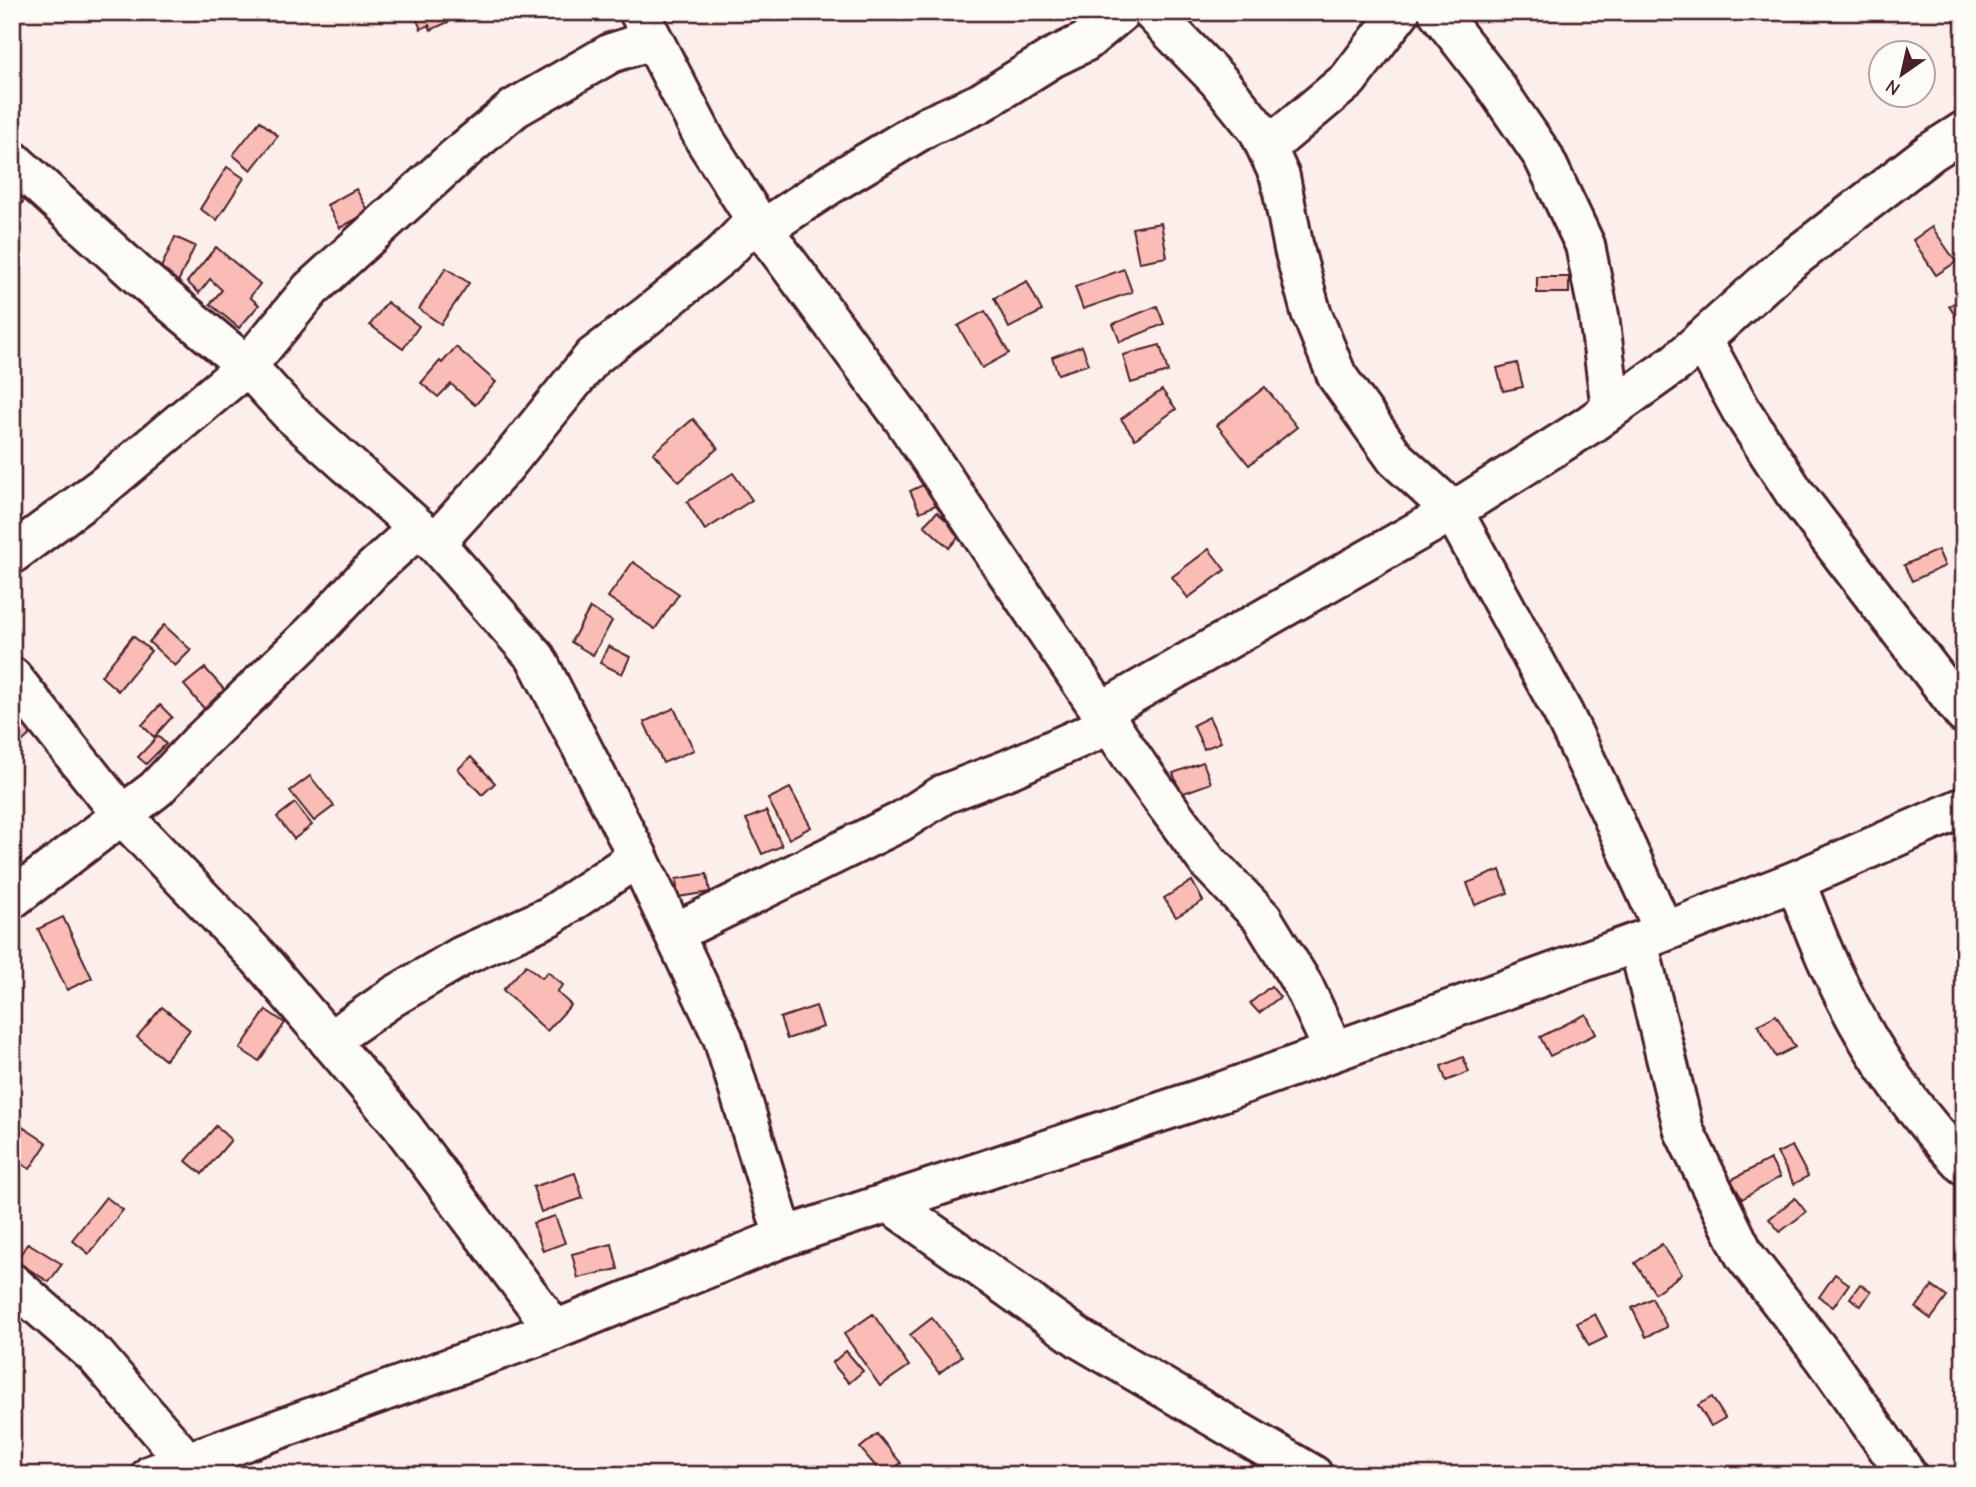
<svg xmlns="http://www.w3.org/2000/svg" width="1976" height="1487" font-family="'Comic Neue',sans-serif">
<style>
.building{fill:#f9bdb6;stroke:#4a1f2b;stroke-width:2}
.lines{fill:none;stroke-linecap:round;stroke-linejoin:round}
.minor-casing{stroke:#4a1f2b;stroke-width:44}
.tertiary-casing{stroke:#4a1f2b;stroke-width:44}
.minor{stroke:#fdfcf7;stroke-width:38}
.tertiary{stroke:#fdfcf7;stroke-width:38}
</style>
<rect width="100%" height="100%" fill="#fcefea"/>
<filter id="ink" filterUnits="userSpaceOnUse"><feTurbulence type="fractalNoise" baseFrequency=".0143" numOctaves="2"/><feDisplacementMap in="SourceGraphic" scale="14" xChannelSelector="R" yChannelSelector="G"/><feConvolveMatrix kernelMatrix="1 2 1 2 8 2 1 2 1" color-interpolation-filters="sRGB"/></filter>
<g filter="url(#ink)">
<g class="building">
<polygon points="413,12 457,12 459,17 431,30 429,25 421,29"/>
<polygon points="260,121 278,136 251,170 233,155"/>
<polygon points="227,167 244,178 217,220 200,209"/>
<polygon points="12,187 26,198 12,216"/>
<polygon points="356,189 369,212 340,228 327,205"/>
<polygon points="1161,223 1167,257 1139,262 1132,228"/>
<polygon points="1932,227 1956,262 1936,275 1913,240"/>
<polygon points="175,237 195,246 178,282 159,272"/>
<polygon points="216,247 260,284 250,297 259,305 239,328 210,304 222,290 210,279 199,293 187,282"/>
<polygon points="446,268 469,283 441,324 419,309"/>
<polygon points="1124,269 1132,292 1083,309 1075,287"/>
<rect x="1537" y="277" width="32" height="16"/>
<polygon points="1027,281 1042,311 1009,328 994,298"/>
<polygon points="1964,297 1964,330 1949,306"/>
<polygon points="387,302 419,326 403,349 370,325"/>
<polygon points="1157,306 1164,324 1120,342 1113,324"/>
<polygon points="985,311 1009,353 982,368 958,326"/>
<polygon points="1160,345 1168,372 1131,383 1123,355"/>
<polygon points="1082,346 1089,364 1058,374 1052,357"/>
<polygon points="456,347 496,382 475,405 451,384 438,397 421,383 440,361 442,363"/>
<polygon points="1517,363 1523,387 1503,391 1497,368"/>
<polygon points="1265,387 1297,427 1249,465 1217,425"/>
<polygon points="1162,390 1176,409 1135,439 1121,419"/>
<polygon points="693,419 718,448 679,482 653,453"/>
<polygon points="733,473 752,500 705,530 687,502"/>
<polygon points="927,483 936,505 920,512 910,491"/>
<polygon points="937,512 961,534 949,548 924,525"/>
<polygon points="1209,549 1225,570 1188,598 1172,577"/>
<polygon points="1938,550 1945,566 1912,581 1904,565"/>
<polygon points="633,562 679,594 655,629 608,597"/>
<polygon points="590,608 612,621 593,655 571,642"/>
<polygon points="164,625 191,650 175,666 149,642"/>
<polygon points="133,636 151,651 118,691 101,676"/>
<polygon points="608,646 630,657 622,674 600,663"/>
<polygon points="205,668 228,694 207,712 184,685"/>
<polygon points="160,705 172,717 154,737 142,725"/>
<polygon points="12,708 34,731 12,751"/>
<polygon points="674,708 694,750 663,763 644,722"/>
<polygon points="1209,717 1221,742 1204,749 1193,725"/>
<polygon points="158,736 166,744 146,764 138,757"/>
<polygon points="471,757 495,783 482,795 458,769"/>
<polygon points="1203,762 1211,783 1181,794 1173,773"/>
<polygon points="310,776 334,806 314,821 290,791"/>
<polygon points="790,788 811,827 789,839 768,799"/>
<polygon points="295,803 312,825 294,839 277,817"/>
<polygon points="766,811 782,846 762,854 746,819"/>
<polygon points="1500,870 1508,893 1475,905 1467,883"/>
<polygon points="707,874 710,892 678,897 676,879"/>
<polygon points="1192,881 1203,901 1176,917 1164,898"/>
<polygon points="63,917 92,978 67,990 38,929"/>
<polygon points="526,965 542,978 548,972 563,985 557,992 571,1005 547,1031 503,990"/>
<polygon points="1271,986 1280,997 1259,1013 1250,1003"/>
<polygon points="816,1006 823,1027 787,1039 780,1018"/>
<polygon points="162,1007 190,1030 165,1060 137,1037"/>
<polygon points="266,1010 285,1023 259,1061 240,1049"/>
<polygon points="1586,1014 1596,1034 1550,1056 1540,1037"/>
<polygon points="1776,1015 1795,1047 1776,1057 1758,1025"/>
<polygon points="1463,1057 1469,1072 1446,1081 1441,1066"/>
<polygon points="12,1120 47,1143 30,1169 12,1158"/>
<polygon points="216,1126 231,1140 202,1174 186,1161"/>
<polygon points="1792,1146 1808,1176 1794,1184 1777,1153"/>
<polygon points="1770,1159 1780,1177 1742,1199 1731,1180"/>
<polygon points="575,1173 583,1198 541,1212 533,1187"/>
<polygon points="106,1197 123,1210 89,1254 72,1240"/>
<polygon points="1795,1198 1806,1212 1780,1232 1769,1219"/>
<polygon points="555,1216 565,1243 543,1251 533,1223"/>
<polygon points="28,1243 62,1264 49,1282 16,1261"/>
<polygon points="612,1244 618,1269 578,1278 572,1254"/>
<polygon points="1662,1244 1682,1274 1655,1293 1635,1263"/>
<polygon points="1835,1274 1849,1284 1833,1307 1819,1297"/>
<polygon points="1860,1284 1871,1291 1861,1306 1850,1298"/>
<polygon points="1932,1286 1947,1297 1931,1319 1916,1308"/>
<polygon points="1652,1298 1667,1327 1646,1337 1632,1308"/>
<polygon points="873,1314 909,1366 880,1386 844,1334"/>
<polygon points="1595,1314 1607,1337 1589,1346 1577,1323"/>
<polygon points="932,1318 962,1356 939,1373 910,1335"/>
<polygon points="846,1351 863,1371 849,1383 832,1363"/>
<polygon points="1712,1397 1725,1418 1711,1426 1698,1405"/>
<polygon points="877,1434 901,1463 886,1475 883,1475 860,1448"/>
</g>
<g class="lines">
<g class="minor-casing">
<g id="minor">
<polyline points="639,12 705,140 756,220 904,420 1140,769 1208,862 1262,918 1304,987 1334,1051"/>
<polyline points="1152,12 1218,80 1259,131 1280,177 1294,249 1311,312 1337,376 1396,459 1453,511 1563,713 1610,811 1664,931"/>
<polyline points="1438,12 1488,76 1543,156 1585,245 1599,316 1611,409"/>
<polyline points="1267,148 1348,80 1400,12"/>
<polyline points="12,160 140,277 247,366 289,412 435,543 536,658 638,857 723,1038 784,1237"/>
<polyline points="763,229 831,184 928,126 980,103 1052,58 1085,42 1121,12"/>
<polyline points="1702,339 1741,410 1794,492 1964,714"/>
<polyline points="435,543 504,467 593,357 647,316 722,255 756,220"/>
<polyline points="12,554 105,485 247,366 311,289 456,157 515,108 611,53 652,40"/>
<polyline points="12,677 122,815 258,957 402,1126 555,1330"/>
<polyline points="1102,711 1453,511 1589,425 1677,362 1785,265 1931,152 1964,131"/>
<path d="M1795,881C1808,912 1819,945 1834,975C1867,1046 1910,1109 1964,1165"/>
<polyline points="12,899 156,789 199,743 313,633 372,570 418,528"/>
<polyline points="674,933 900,822 944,794 1009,769 1111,724"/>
<polyline points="1638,942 1684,1131 1745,1256 1824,1357 1907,1475"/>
<polyline points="329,1041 394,996 462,956 550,916 638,857"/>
<polyline points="888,1202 1082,1340 1313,1475"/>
<polyline points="12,1283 96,1356 187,1462 202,1475"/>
</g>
</g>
<g class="tertiary-casing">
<polyline id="tertiary" points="151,1475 555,1330 784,1237 1221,1092 1638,942 1795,881 1964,807"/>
</g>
<use href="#minor" class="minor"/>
<use href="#tertiary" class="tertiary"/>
</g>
</g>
<rect width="1976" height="1487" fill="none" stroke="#fdfcf7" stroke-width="42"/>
<rect x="21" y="21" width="1934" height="1445" fill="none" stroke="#4a1f2b" stroke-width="2.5" filter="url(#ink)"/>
<g transform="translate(1902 74) rotate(214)"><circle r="33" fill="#fdfcf7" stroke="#b5a4a5" stroke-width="2"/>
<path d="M0-5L12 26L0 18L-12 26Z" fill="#4a1f2b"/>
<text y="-10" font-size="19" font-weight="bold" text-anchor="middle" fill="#4a1f2b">N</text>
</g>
</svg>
